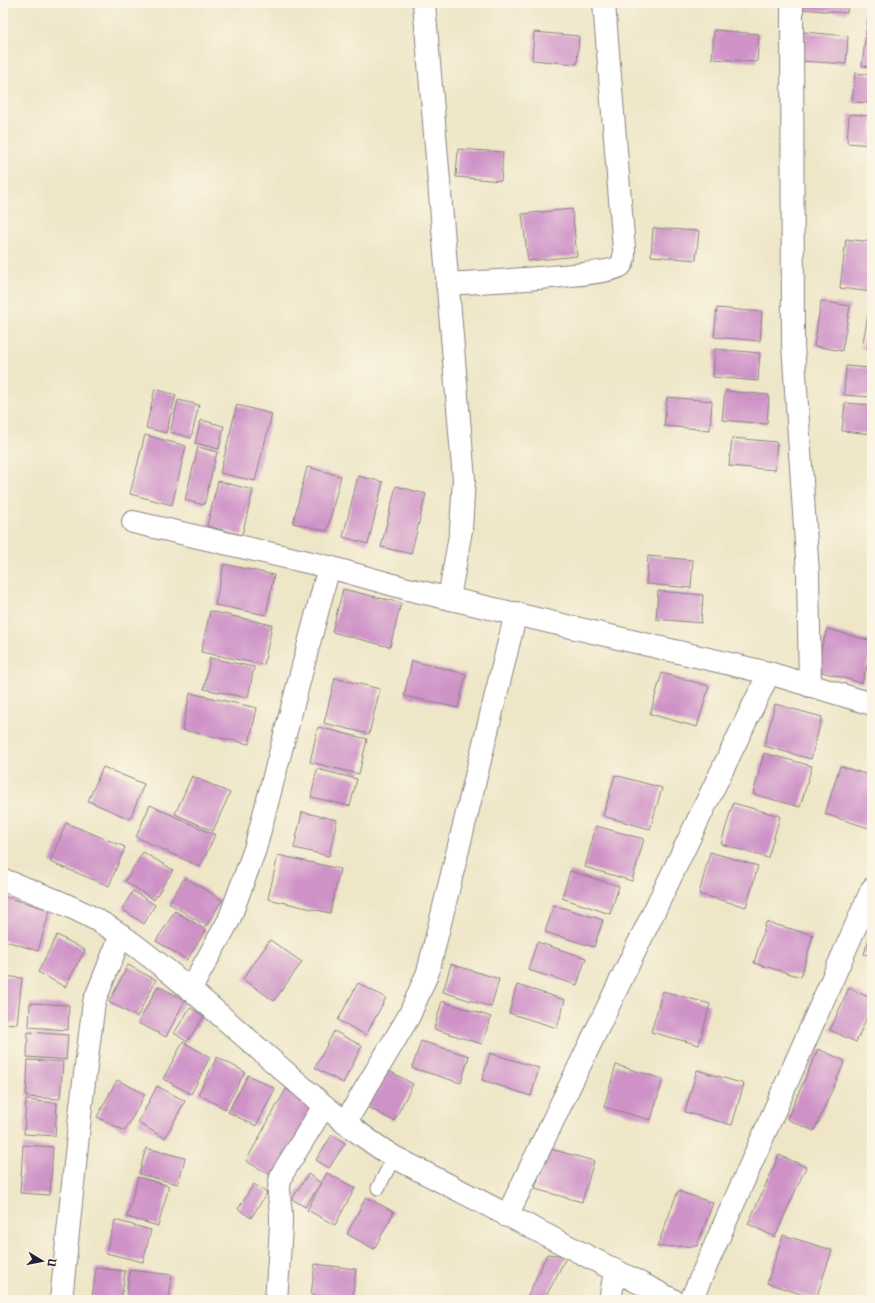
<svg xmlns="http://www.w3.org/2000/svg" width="875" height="1303" font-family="'IM FELL French Canon',serif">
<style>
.building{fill:#ce92c7}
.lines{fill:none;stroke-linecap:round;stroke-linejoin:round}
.lane-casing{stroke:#888481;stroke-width:15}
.street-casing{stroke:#888481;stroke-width:24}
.lane{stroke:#fff;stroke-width:13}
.street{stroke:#fff;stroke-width:22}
</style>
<rect width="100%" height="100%" fill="#fcf5e5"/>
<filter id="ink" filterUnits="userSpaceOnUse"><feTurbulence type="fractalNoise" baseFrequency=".025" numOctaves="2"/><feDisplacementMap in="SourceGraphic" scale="8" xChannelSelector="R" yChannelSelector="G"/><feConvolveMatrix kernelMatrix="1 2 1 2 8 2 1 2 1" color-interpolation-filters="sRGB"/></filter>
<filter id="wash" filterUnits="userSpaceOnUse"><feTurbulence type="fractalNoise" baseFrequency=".012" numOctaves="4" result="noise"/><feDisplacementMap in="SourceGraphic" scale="16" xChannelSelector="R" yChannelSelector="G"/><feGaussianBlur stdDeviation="0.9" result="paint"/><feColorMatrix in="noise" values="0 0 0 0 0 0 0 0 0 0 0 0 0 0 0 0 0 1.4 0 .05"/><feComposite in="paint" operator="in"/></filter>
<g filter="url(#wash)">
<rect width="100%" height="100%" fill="#eee6c7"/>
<g id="blocks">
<g class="building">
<polygon points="802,3 848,3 847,13 801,9"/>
<polygon points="867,3 872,3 872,7 867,6"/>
<polygon points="868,16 872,17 872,67 862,66"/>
<polygon points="714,30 759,34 757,62 712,59"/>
<polygon points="534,32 579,36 577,64 532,60"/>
<polygon points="804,32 848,36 846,64 801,61"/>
<polygon points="855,73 872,75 872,103 852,102"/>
<polygon points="849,114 872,116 872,145 847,143"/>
<polygon points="458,149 503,152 501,181 456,177"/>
<polygon points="572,209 577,256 528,261 522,214"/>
<polygon points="653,228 699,231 696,260 651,256"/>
<polygon points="846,239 872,242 872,292 840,288"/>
<polygon points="821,301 850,306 842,351 814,346"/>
<polygon points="870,303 872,304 872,350 862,348"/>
<polygon points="717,308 762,312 760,341 714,337"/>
<polygon points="715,349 760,353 758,381 713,377"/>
<polygon points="846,366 872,368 872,397 844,395"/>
<polygon points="155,389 176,395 166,433 146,428"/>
<polygon points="725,391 769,395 767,424 722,420"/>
<polygon points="667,397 712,401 710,430 664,426"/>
<polygon points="178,400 199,405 191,438 170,432"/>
<polygon points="845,403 872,405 872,434 842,431"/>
<polygon points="237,405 272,414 255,481 220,473"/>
<polygon points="201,420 224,426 219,449 195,443"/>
<polygon points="145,435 186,446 172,505 130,494"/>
<polygon points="732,438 777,442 775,470 729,466"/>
<polygon points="198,447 217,452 204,505 185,500"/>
<polygon points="307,467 341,476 327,531 293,523"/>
<polygon points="358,476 383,482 368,544 343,537"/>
<polygon points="218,481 253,490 242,535 207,526"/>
<polygon points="396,486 426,494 411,554 381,547"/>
<polygon points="648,556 693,560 691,588 646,584"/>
<polygon points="224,564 274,575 266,615 215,605"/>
<polygon points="343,589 401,603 390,647 332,632"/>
<polygon points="658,591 703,595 701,623 656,619"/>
<polygon points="210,611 272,625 264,665 201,652"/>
<polygon points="827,629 872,641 872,649 862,683 815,670"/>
<polygon points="210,658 254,667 248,698 204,689"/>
<polygon points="412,661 466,674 458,708 404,696"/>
<polygon points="662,673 709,686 697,727 650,714"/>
<polygon points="335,678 380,689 369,734 324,723"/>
<polygon points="190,693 257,708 249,744 182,730"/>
<polygon points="775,704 822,717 811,759 764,746"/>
<polygon points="318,727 367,739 359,774 310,762"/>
<polygon points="764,753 812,766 800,807 753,794"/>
<polygon points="840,766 872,776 872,829 825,814"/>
<polygon points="103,767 144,784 130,819 88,801"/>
<polygon points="317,769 357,779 350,806 311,797"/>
<polygon points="615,775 662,788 650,829 603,816"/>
<polygon points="192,776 230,793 213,831 175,814"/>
<polygon points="733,803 780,816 768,858 721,844"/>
<polygon points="150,805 215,835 200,867 136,837"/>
<polygon points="302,812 337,820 329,856 294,848"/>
<polygon points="66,823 125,847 109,886 50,862"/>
<polygon points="596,826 644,839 632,881 585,867"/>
<polygon points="143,852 173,870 154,900 125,881"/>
<polygon points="710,852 758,866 746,907 699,894"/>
<polygon points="278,855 340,869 330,913 268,899"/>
<polygon points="570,871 619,886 610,914 562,898"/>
<polygon points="185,877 222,900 206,926 169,903"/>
<polygon points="133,891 155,905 144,924 122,909"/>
<polygon points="3,896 50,910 38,951 3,940"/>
<polygon points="554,905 603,920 594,947 545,932"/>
<polygon points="175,911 206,930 187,960 156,941"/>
<polygon points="766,922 813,935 801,977 754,963"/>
<polygon points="872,930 872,957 864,954"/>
<polygon points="57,935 85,950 65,987 38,972"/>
<polygon points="270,940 302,962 274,1001 243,979"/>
<polygon points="537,942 586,958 577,985 528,970"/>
<polygon points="451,964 499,979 491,1007 443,992"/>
<polygon points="128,965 156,980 137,1017 109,1002"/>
<polygon points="3,976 22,978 17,1024 3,1023"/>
<polygon points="358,983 386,998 366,1035 338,1020"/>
<polygon points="517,985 565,1000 557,1028 509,1013"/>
<polygon points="158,986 185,1000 166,1037 138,1023"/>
<polygon points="849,988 872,999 872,1006 856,1042 830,1030"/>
<polygon points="663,991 710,1004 699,1045 651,1032"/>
<polygon points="442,1001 491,1017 482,1044 434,1029"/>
<polygon points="30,1003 69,1005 68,1030 29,1027"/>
<polygon points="190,1008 204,1016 187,1042 174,1033"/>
<polygon points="334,1031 362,1046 343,1083 315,1068"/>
<polygon points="28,1032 68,1035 66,1060 27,1057"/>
<polygon points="421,1041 469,1056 461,1083 412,1068"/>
<polygon points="183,1042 210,1057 191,1094 163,1079"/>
<polygon points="818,1049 845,1061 814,1131 787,1119"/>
<polygon points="490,1053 539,1068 531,1096 482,1080"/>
<polygon points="217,1057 245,1072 225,1109 198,1094"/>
<polygon points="28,1060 63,1062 60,1099 26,1097"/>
<polygon points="616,1065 663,1079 651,1120 604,1107"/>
<polygon points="386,1069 413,1084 394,1121 366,1106"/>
<polygon points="697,1070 744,1084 732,1125 685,1112"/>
<polygon points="248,1075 275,1089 256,1126 228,1112"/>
<polygon points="117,1080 145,1094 125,1131 97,1117"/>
<polygon points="157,1086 185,1101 165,1138 138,1123"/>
<polygon points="286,1089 315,1105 276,1178 246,1161"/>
<polygon points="26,1100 57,1103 55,1136 24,1134"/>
<polygon points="332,1135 345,1143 329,1168 316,1160"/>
<polygon points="23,1145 53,1147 50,1195 20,1193"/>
<polygon points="146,1148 185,1158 178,1184 139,1174"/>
<polygon points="547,1148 594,1161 582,1202 535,1189"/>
<polygon points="779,1155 806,1167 775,1237 748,1224"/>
<polygon points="327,1173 355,1188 335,1225 307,1210"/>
<polygon points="308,1174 321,1183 305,1207 292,1199"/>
<polygon points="138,1177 169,1186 158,1226 127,1217"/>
<polygon points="254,1184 267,1193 251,1218 238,1209"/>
<polygon points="678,1191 713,1203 697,1246 657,1247"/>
<polygon points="366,1197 394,1212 374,1249 347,1234"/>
<polygon points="115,1220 151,1230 143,1262 106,1253"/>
<polygon points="783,1235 832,1250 816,1299 767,1283"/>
<polygon points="547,1254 567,1256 544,1300 526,1300"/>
<polygon points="315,1264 356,1269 352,1300 311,1295"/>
<polygon points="96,1268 125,1271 121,1300 92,1298"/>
<polygon points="130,1270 172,1275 169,1300 126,1300"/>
</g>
</g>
</g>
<g filter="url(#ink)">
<use href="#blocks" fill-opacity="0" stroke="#888481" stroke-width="1"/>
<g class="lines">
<g class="lane-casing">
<polyline id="lane" points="378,1188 394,1157"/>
</g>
<g class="street-casing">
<g id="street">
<polyline points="424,3 464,479 461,530 449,598"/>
<polyline points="792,3 793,344 808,574 810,686"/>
<path d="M447,284C472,282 608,276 620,266C625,261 624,255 624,249L604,3"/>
<polyline points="133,522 329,567 408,589 769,673"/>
<path d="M3,880C43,895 85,910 121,935C181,978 235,1029 291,1077C324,1106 357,1134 394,1157L673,1300"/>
<polyline points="190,990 229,920 255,849 329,567"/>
<polyline points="345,1123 409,1016 428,972 516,613"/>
<polyline points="507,1216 769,673 872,704"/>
<polyline points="61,1300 81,1106 94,1002 121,935"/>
<path d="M276,1300C278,1274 280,1248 281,1222C282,1203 275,1193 282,1174L324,1106"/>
<polyline points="610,1300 615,1271"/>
<polyline points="691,1300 872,889"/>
</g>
</g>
<use href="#lane" class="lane"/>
<use href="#street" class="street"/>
</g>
</g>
<rect width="875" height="1303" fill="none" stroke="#fcf5e5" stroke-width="16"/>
<g transform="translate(42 1261) rotate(100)" stroke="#fcf5e5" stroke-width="3" paint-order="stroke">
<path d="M0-3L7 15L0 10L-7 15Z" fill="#22223b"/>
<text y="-6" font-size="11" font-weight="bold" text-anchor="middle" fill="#22223b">U</text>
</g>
</svg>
